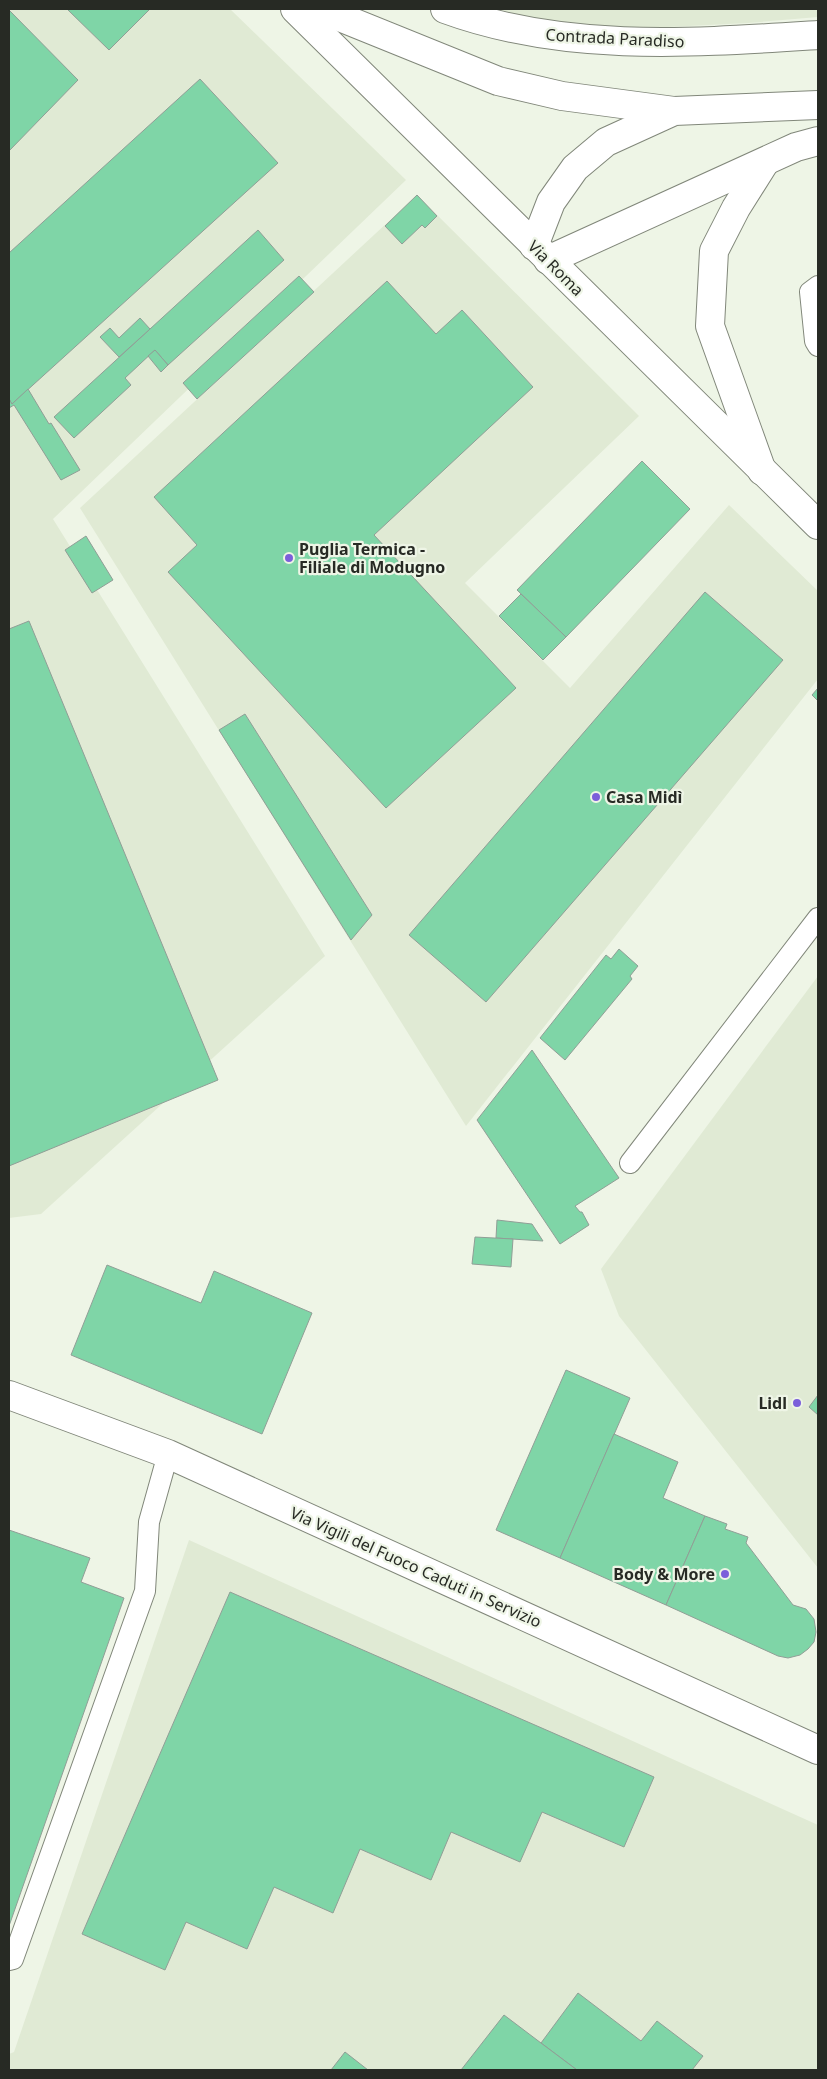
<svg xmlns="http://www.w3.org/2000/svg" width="827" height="2079" font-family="'Noto Sans',sans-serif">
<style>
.built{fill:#e0ead4}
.building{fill:#7fd5a7;stroke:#909e96}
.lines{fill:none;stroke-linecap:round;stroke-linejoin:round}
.lane-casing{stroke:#81877a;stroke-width:22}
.street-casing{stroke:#81877a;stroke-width:30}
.secondary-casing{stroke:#81877a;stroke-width:30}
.highway-casing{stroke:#81877a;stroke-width:30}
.lane{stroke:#fff;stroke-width:20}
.street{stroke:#fff;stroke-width:28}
.secondary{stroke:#fff;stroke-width:28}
.highway{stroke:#fff;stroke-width:28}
.poi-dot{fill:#7b5fda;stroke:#eef5e6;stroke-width:2}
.labels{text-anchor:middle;stroke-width:4.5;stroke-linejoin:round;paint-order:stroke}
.street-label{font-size:16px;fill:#272a24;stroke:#eef5e6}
.poi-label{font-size:16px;font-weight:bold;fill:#272a24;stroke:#eef5e6;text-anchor:start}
</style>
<rect width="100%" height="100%" fill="#eef5e6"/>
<g class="built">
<polygon points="9,9 230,9 406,180 53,519 325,956 41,1214 9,1218"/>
<polygon points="498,9 818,9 818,17 748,23 648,28 553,24"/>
<polygon points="417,195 639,416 465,583 570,688 729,505 818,591 818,679 466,1126 80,508"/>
<polygon points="818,976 818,1568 619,1316 601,1269"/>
<polygon points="189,1540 818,1825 818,2070 9,2070 9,2054 14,2052"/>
</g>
<g class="building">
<polygon points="67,9 150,9 109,50"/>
<polygon points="9,10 78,80 9,151"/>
<polygon points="200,79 278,163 12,404 9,399 9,253"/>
<polygon points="417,195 437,216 425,228 422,225 402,244 385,226"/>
<polygon points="258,230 284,260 168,365 155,350 125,378 131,385 74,438 54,417"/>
<polygon points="299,276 314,292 197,399 183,383"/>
<polygon points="387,281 436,334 462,310 533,387 374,535 516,688 386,808 168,572 197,545 154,497"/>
<polygon points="140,318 150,329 119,357 100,337 110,328 119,338"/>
<polygon points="155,350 168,365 161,372 148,356"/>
<polygon points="28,389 49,424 51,423 80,470 61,480 14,405 9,408 9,399 12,404"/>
<polygon points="642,461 690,509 566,637 517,590"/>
<polygon points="86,536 113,580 92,593 65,550"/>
<polygon points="705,592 783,660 486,1002 409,935"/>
<polygon points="521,594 566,637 543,660 499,616"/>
<polygon points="29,621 218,1080 9,1166 9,629"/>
<polygon points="818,688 818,701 812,695"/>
<polygon points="245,714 372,915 351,940 219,730"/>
<polygon points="619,949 638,966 630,976 632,979 565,1060 540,1038 606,955 611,959"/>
<polygon points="532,1050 619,1178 575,1206 580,1212 582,1212 589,1225 560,1244 477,1120"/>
<polygon points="497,1220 532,1224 543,1241 496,1238"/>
<polygon points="475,1237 513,1239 511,1267 472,1264"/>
<polygon points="107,1265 201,1303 214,1271 312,1313 262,1434 71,1355"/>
<polygon points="566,1370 630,1398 560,1558 496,1530"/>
<polygon points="818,1395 818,1415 809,1407"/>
<polygon points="614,1434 678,1462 663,1498 705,1516 666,1605 560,1558"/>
<polygon points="705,1516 727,1524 725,1529 748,1537 746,1543 793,1605 806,1609 814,1619 816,1632 814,1642 808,1649 800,1655 788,1658 778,1656 666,1605"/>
<polygon points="9,1530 90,1558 81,1582 124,1598 9,1926"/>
<polygon points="230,1592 654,1777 624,1847 542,1812 520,1862 451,1832 431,1880 360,1849 333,1913 274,1887 247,1949 186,1922 165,1970 82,1934"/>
<polygon points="578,1993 641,2041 657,2021 703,2056 692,2070 577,2070 541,2043"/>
<polygon points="504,2015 541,2043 577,2070 461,2070"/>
<polygon points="345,2052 368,2070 331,2070"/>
</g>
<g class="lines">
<g class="lane-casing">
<g id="lane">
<polyline points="818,286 810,292 815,341 818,346"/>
<polyline points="630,1163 818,918"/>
<polyline points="9,1960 13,1959 145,1591 149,1522 168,1454"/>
</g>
</g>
<g class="street-casing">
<g id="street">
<path d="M445,9C565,53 693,43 818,35"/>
<polyline points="9,1395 168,1454 818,1750"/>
</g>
</g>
<g class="secondary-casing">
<polyline id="secondary" points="295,9 818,525"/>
</g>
<g class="highway-casing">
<g id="highway">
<polyline points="320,9 498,81 562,96 674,111"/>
<polyline points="534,246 551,202 575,168 606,142 674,111 818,105"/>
<polyline points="548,260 796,147 818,141"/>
<polyline points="762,471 710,326 714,251 736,208 765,162"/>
</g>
</g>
<use href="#lane" class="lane"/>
<use href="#street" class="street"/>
<use href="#secondary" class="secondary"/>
<use href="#highway" class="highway"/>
</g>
<g class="poi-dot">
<circle cx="289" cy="558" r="5"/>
<circle cx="596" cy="797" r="5"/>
<circle cx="797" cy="1403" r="5"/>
<circle cx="725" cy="1574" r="5"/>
</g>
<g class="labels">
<g class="street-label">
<text transform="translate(615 38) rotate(3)" y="6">Contrada Paradiso</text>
<text transform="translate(556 268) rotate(45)" y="6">Via Roma</text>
<text transform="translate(416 1567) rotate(24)" y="6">Via Vigili del Fuoco Caduti in Servizio</text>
</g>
<g class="poi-label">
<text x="299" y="555">Puglia Termica -<tspan x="299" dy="18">Filiale di Modugno</tspan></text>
<text x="606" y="803">Casa Midì</text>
<text x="787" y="1409" text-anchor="end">Lidl</text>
<text x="715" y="1580" text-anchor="end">Body &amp; More</text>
</g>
</g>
<rect width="827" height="2079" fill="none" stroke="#272a24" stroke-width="20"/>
</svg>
